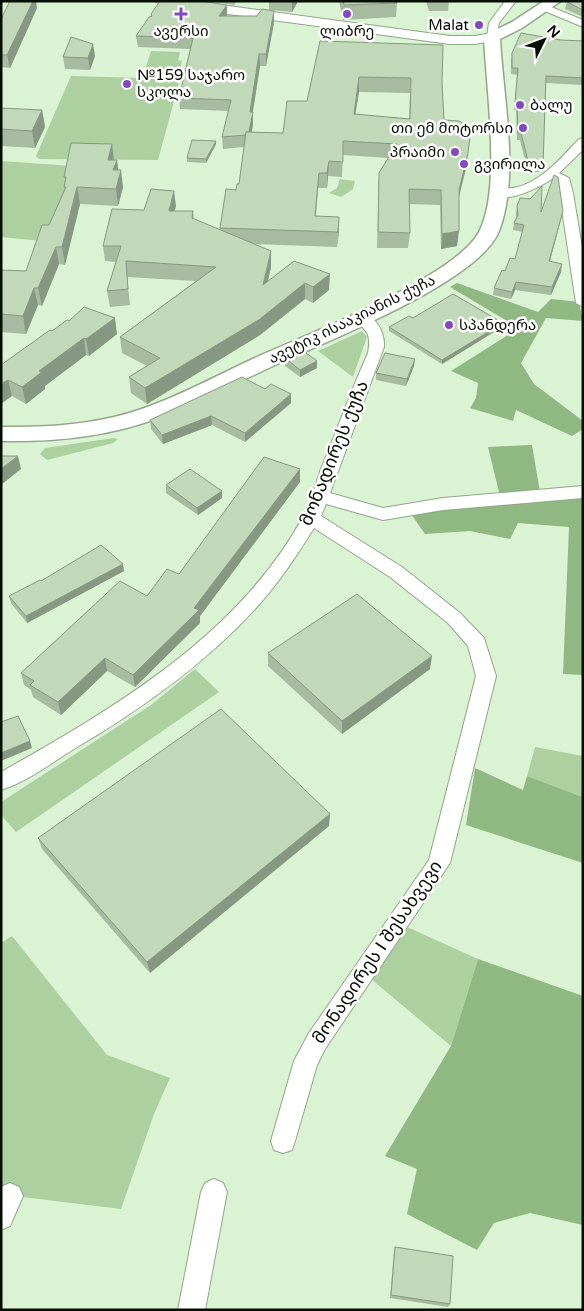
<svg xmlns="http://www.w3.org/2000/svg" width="584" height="1311" font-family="'Varela Round','Noto Sans Georgian',sans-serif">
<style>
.green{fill:#acd0a0}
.forest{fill:#90b883}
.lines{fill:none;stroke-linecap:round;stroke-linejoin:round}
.minor-casing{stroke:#90a789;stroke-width:2}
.tertiary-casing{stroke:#90a789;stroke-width:2}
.secondary-casing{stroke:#90a789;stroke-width:3}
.minor{fill:#fff;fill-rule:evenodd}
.tertiary{fill:#fff;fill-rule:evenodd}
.secondary{fill:#fff;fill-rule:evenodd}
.wall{fill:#a6bb9f;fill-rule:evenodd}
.shaded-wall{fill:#879882}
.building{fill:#c1d9b9;stroke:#879882;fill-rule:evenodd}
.poi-dot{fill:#824ac1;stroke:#fff;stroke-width:2}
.labels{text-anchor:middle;stroke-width:5;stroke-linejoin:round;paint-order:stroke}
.far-poi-label{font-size:15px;fill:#060e04;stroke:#fff;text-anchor:start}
.far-street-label{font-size:15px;fill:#060e04;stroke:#fff}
.street-label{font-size:18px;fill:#060e04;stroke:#fff}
</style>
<rect width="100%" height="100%" fill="#daf3d2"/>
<g class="green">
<polygon points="151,51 180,52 178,60 182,61 180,69 176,69 175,74 144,73"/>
<polygon points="71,76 180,79 158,160 39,159 36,156"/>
<polygon points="1,161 72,166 53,242 1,237"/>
<polygon points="340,179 355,181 353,189 341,197 329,193 337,188"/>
<polygon points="362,331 367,337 353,377 318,351"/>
<polygon points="114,438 118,439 113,443 47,460 40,454 45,448"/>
<polygon points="195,669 219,692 16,832 1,815 1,802 151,705"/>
<polygon points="535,747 583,756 583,797 527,776"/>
<polygon points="407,927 478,959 451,1046 371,979"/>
<polygon points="12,936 107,1055 170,1078 154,1114 121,1209 22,1197 1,1191 1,943"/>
</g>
<g class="forest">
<polygon points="457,283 538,312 551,299 579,302 583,321 546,318 521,363 534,384 583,421 583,429 572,436 516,410 513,421 470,408 476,398 478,383 451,371 519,328 450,287"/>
<polygon points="532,445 540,492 500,496 488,447"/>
<polygon points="583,497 583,675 563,674 569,527 518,523 510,539 470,531 425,534 411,514 448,508"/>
<polygon points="475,768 523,790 527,776 583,797 583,863 466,825"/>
<polygon points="478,959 583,996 583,1225 530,1213 494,1223 477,1250 407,1214 417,1169 385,1156 451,1046"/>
</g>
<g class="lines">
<g class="minor-casing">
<g id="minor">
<polygon points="505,1 516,1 499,23 496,39 488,39 487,37 489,23"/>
<polygon points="544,4 583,20 583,27 540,9 539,7"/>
<path d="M583,138V150L559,173L569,178L573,193L583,254V307L576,303L558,183L552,179C540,187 504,206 493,193L494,190C502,188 510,189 518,187C543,180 561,158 579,139Z"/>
<path d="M361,313C376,316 385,332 384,347L330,493L383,508L443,498L583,486V498L443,510L383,520L326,504L321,516L402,567L460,613L484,638L496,676L450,863L325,1049L317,1065L295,1141L292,1150L283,1153L274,1150L271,1141L294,1061L309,1033L429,860L476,676L468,646L448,623L390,577L314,528C297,555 279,583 256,608C204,665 140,710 74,749C51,763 27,782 1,790V772C115,708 240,634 304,515C312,501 315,485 321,469C337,430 351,391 368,353C372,331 365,332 354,317L356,314Z"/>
<polygon points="214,1179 223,1183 227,1192 205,1310 178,1310 201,1192 205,1183"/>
<polygon points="10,1183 19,1187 23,1196 10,1226 1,1230 1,1187"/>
</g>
</g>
<g class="tertiary-casing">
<polygon id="tertiary" points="155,1 192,1 450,36 475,36 492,33 499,37 497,40 475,44 450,44 161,5"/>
</g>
<g class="secondary-casing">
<path id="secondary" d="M544,1H561L522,28L500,39C503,96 520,177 499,231C479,282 327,341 275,365C236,383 198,403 158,418C107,437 55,442 1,441V427C39,427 77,426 114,417C164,405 211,378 257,357C306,335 456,277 479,232C502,189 486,87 484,37L487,34L512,22Z"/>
</g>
<use href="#minor" class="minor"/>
<use href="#tertiary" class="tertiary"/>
<use href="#secondary" class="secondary"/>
</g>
<g class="wall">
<polygon points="208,1 237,1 234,5"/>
<polygon points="269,1 298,1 292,12 269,10"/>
<polygon points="339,1 396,1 397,3 396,17 343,20"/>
<polygon points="426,1 449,1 448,11 429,11"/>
<polygon points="583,1 583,17 565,9 567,2"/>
<path d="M227,5V16H257L274,11V22L266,66H260L253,112V124L252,132L283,133L307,101L320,41L442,83L444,120L466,168L459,197L457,246L441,249L440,205L409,204L410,233L408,248H377L379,173L388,158L343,155L342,177L328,176L327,188H318L316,216L339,217L337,247L255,244L271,267L268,281L294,261L329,290L313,303L305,299L260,335L147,404L131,393L129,377L147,366L122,353L120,337L196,281L127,277L130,305L110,307L107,291L116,262L105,261L103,246L144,210L176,206L174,211H193L194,219L220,230V228L236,190L239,184L244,147L223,149L222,137L228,111L180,109L179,98L190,49L138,47L136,36L151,16V14ZM359,92L410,93L409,119L355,114Z"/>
<polygon points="37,8 10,68 1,67 1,19"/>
<polygon points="561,40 583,41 583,85 546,83 543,165 541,172 528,172 520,140 517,140 516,110 514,110 517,75 511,74 511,60 512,53"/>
<polygon points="95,56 90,70 65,69 63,57"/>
<polygon points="1,108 42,110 45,127 35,148 1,146"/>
<polygon points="216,141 216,144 206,163 187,162 187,158"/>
<polygon points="112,144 114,160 117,160 118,170 123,187 118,206 80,204 65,265 59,264 42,306 38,305 26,334 1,332 1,270 26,271 49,225 64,191 64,187 65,181 64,177"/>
<polygon points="517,206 561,219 550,261 561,272 551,295 515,290 511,299 493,295 494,288 505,271 515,259 523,232 513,230 514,223 516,219 516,213"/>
<polygon points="413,318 503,323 502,327 442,364 389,331 389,327"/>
<polygon points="52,331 117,334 89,356 86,355 45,386 45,389 26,404 12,396 1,365"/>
<polygon points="285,358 317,361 317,368 300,377 285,366"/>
<polygon points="414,366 406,386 376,380 376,373"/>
<polygon points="291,403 245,442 212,425 163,444 151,429 150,420"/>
<polygon points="300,469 300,482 200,616 200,623 135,687 107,671 61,715 33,697 31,690 24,685 21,673 147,596 179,574"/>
<polygon points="166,485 222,498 198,515 166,493"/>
<polygon points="124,571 27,623 11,603 9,596 41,581"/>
<polygon points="268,653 430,669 342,734 268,666"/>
<polygon points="329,826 150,973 42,849 38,838"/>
<polygon points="395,1247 450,1304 448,1307 390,1298 394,1251"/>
</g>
<g class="shaded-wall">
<polygon points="33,1 36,1 37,8 10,68 7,55"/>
<polygon points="292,1 298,1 292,12"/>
<polygon points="227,5 227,16 219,16"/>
<polygon points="274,11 274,22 266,66 266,54"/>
<polygon points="93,44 95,56 90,70 88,58"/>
<polygon points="259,54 260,66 251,122 253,112 253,124 249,146 248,134 250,112"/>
<polygon points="359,77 359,92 353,129 354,114"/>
<polygon points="42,110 45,127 35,148 32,131"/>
<polygon points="216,141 216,144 206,163 206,159"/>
<polygon points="112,144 114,161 108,160"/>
<polygon points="468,153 466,168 457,204 459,190"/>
<polygon points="117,160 119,177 113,170"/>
<polygon points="329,161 328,176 327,188 327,173"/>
<polygon points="121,170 123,187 118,206 116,189"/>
<polygon points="319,173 318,188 314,231 315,216"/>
<polygon points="77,187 80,204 65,265 62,247"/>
<polygon points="174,191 176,206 170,226 169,211"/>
<polygon points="563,211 561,219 548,268 549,261"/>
<polygon points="339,217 339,232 337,247"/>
<polygon points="459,231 457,246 441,249 442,234"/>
<polygon points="56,247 59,264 42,306 38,288"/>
<polygon points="271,251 271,267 263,301 263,285"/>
<polygon points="562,264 561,272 551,295 552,287"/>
<polygon points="330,274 329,290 313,303 313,287"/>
<polygon points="516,282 515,290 511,299 512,292"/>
<polygon points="305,283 305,299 260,335 147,404 145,388"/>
<polygon points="34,288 38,305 26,334 23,316"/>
<polygon points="115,318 117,334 89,356 86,339"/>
<polygon points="503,323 502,327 442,364 442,360"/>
<polygon points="84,338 86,355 45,386 45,389 26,404 22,387 39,371"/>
<polygon points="415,359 414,366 406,386 407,379"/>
<polygon points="317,361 317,368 300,377 300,370"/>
<polygon points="8,380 12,396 1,404 1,384"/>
<polygon points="291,394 291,403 245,442 245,433"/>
<polygon points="211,416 212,425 163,444 162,435"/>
<polygon points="18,456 21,469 1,485 1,469"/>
<polygon points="300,469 300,482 200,616 200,623 135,687 133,675 194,608"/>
<polygon points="222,491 222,498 198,515 197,508"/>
<polygon points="123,564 124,571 27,623 26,616"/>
<polygon points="432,656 430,669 342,734 342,721"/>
<polygon points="105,658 107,671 61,715 58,702"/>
<polygon points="30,741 32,748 1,761 1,753"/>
<polygon points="330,814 329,826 150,973 147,962"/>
</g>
<g class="building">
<polygon points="10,1 33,1 7,55 1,55 1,19"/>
<polygon points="160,1 201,1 227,5 219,16 257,16 262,9 274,11 266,54 259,54 250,112 253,112 249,132 246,132 246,135 222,137 231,100 179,98 193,38 136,36 149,17 152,16 151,14"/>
<polygon points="343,1 396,1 397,3 344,5"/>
<polygon points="568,1 583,1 583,10 567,2"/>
<polygon points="521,33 561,40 583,41 583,78 546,76 543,165 529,165 521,133 518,133 517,103 515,103 518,68 512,68 512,53"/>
<polygon points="71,37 93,44 88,58 63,57"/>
<path d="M320,41L443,45L442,83L444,120L459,121L471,128L468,153L459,190V231L442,234L441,190L409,189L410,233L378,232L379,173L397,144L343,141V162L329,161L327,173H319L315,216L339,217L338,232L220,228L226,189L236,190L237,184H239L246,132L283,133L287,101H307ZM359,77L411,78L410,119L354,114Z"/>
<polygon points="1,108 42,110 32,131 1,129"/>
<polygon points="192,140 216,141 206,159 187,158"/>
<polygon points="71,143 112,144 108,160 117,160 113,170 121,170 116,189 77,187 62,247 56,247 38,288 34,288 23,316 1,314 1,270 26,271 42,225 49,225 66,187 64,187 66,177 64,177"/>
<polygon points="554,175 558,177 563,211 549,261 562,264 552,287 516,282 512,292 494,288 502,270 505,271 510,258 515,259 524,225 514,223 518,215 517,206 520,198 530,199 542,186 541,212"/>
<polygon points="151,189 174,191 169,211 193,211 192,218 271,251 263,285 294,261 330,274 313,287 305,283 260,319 145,388 129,377 160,358 120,337 216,267 126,261 128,289 107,291 121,246 103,246 112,209 144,210"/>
<polygon points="453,294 503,323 442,360 389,327 409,316 413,318"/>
<polygon points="84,307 115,318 86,339 84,338 39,371 42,372 22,387 8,380 1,384 1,365 50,330 52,331 67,320 69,321"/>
<polygon points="302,350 317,361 300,370 285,358"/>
<polygon points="385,353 415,359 407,379 376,373"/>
<polygon points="242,377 265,389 271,384 291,394 245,433 211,416 162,435 150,420"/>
<polygon points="1,456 18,456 1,469"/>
<polygon points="264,457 300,469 194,608 199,610 133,675 105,658 58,702 30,685 34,681 21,673 120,581 147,596 167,569 179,574"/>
<polygon points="190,469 222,491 197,508 166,485"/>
<polygon points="101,545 123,564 26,616 9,596 40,580 41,581"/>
<polygon points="357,594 432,656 342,721 268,653"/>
<polygon points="221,709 330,814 147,962 38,838"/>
<polygon points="18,716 30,741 1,753 1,722"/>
<polygon points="395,1247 453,1256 450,1304 391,1295"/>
</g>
<g class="poi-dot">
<path d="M178.5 6.5h5v5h5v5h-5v5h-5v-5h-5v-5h5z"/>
<circle cx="347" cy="14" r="5"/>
<circle cx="479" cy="25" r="5"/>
<circle cx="127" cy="84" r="5"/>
<circle cx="520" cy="105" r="5"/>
<circle cx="523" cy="128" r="5"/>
<circle cx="455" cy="152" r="5"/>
<circle cx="464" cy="164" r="5"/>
<circle cx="449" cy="325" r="5"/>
</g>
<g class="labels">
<g class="far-poi-label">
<text x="469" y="30" text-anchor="end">Malat</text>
<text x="181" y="36" text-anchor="middle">ავერსი</text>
<text x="347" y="36" text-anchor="middle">ლიბრე</text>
<text x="137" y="80">№159 საჯარო<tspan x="137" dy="17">სკოლა</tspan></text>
<text x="530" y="110">ბალუ</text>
<text x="513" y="133" text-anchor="end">თი ემ მოტორსი</text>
<text x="445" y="157" text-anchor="end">პრაიმი</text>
<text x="474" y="169">გვირილა</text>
<text x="459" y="330">სპანდერა</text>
</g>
<g class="far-street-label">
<text transform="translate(352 319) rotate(-26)" y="5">ავეტიკ ისააკიანის ქუჩა</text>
</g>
<g class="street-label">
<text transform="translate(334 453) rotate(-68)" y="6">მონადირეს ქუჩა</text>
<text transform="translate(377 952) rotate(-56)" y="6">მონადირეს I შესახვევი</text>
</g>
</g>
<rect width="584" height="1311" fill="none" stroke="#060e04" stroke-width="5"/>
<g transform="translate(544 40) rotate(48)" stroke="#ffffff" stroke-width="4" paint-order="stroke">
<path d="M0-4L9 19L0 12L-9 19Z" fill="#060e04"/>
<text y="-8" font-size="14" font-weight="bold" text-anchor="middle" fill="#060e04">N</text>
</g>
</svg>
